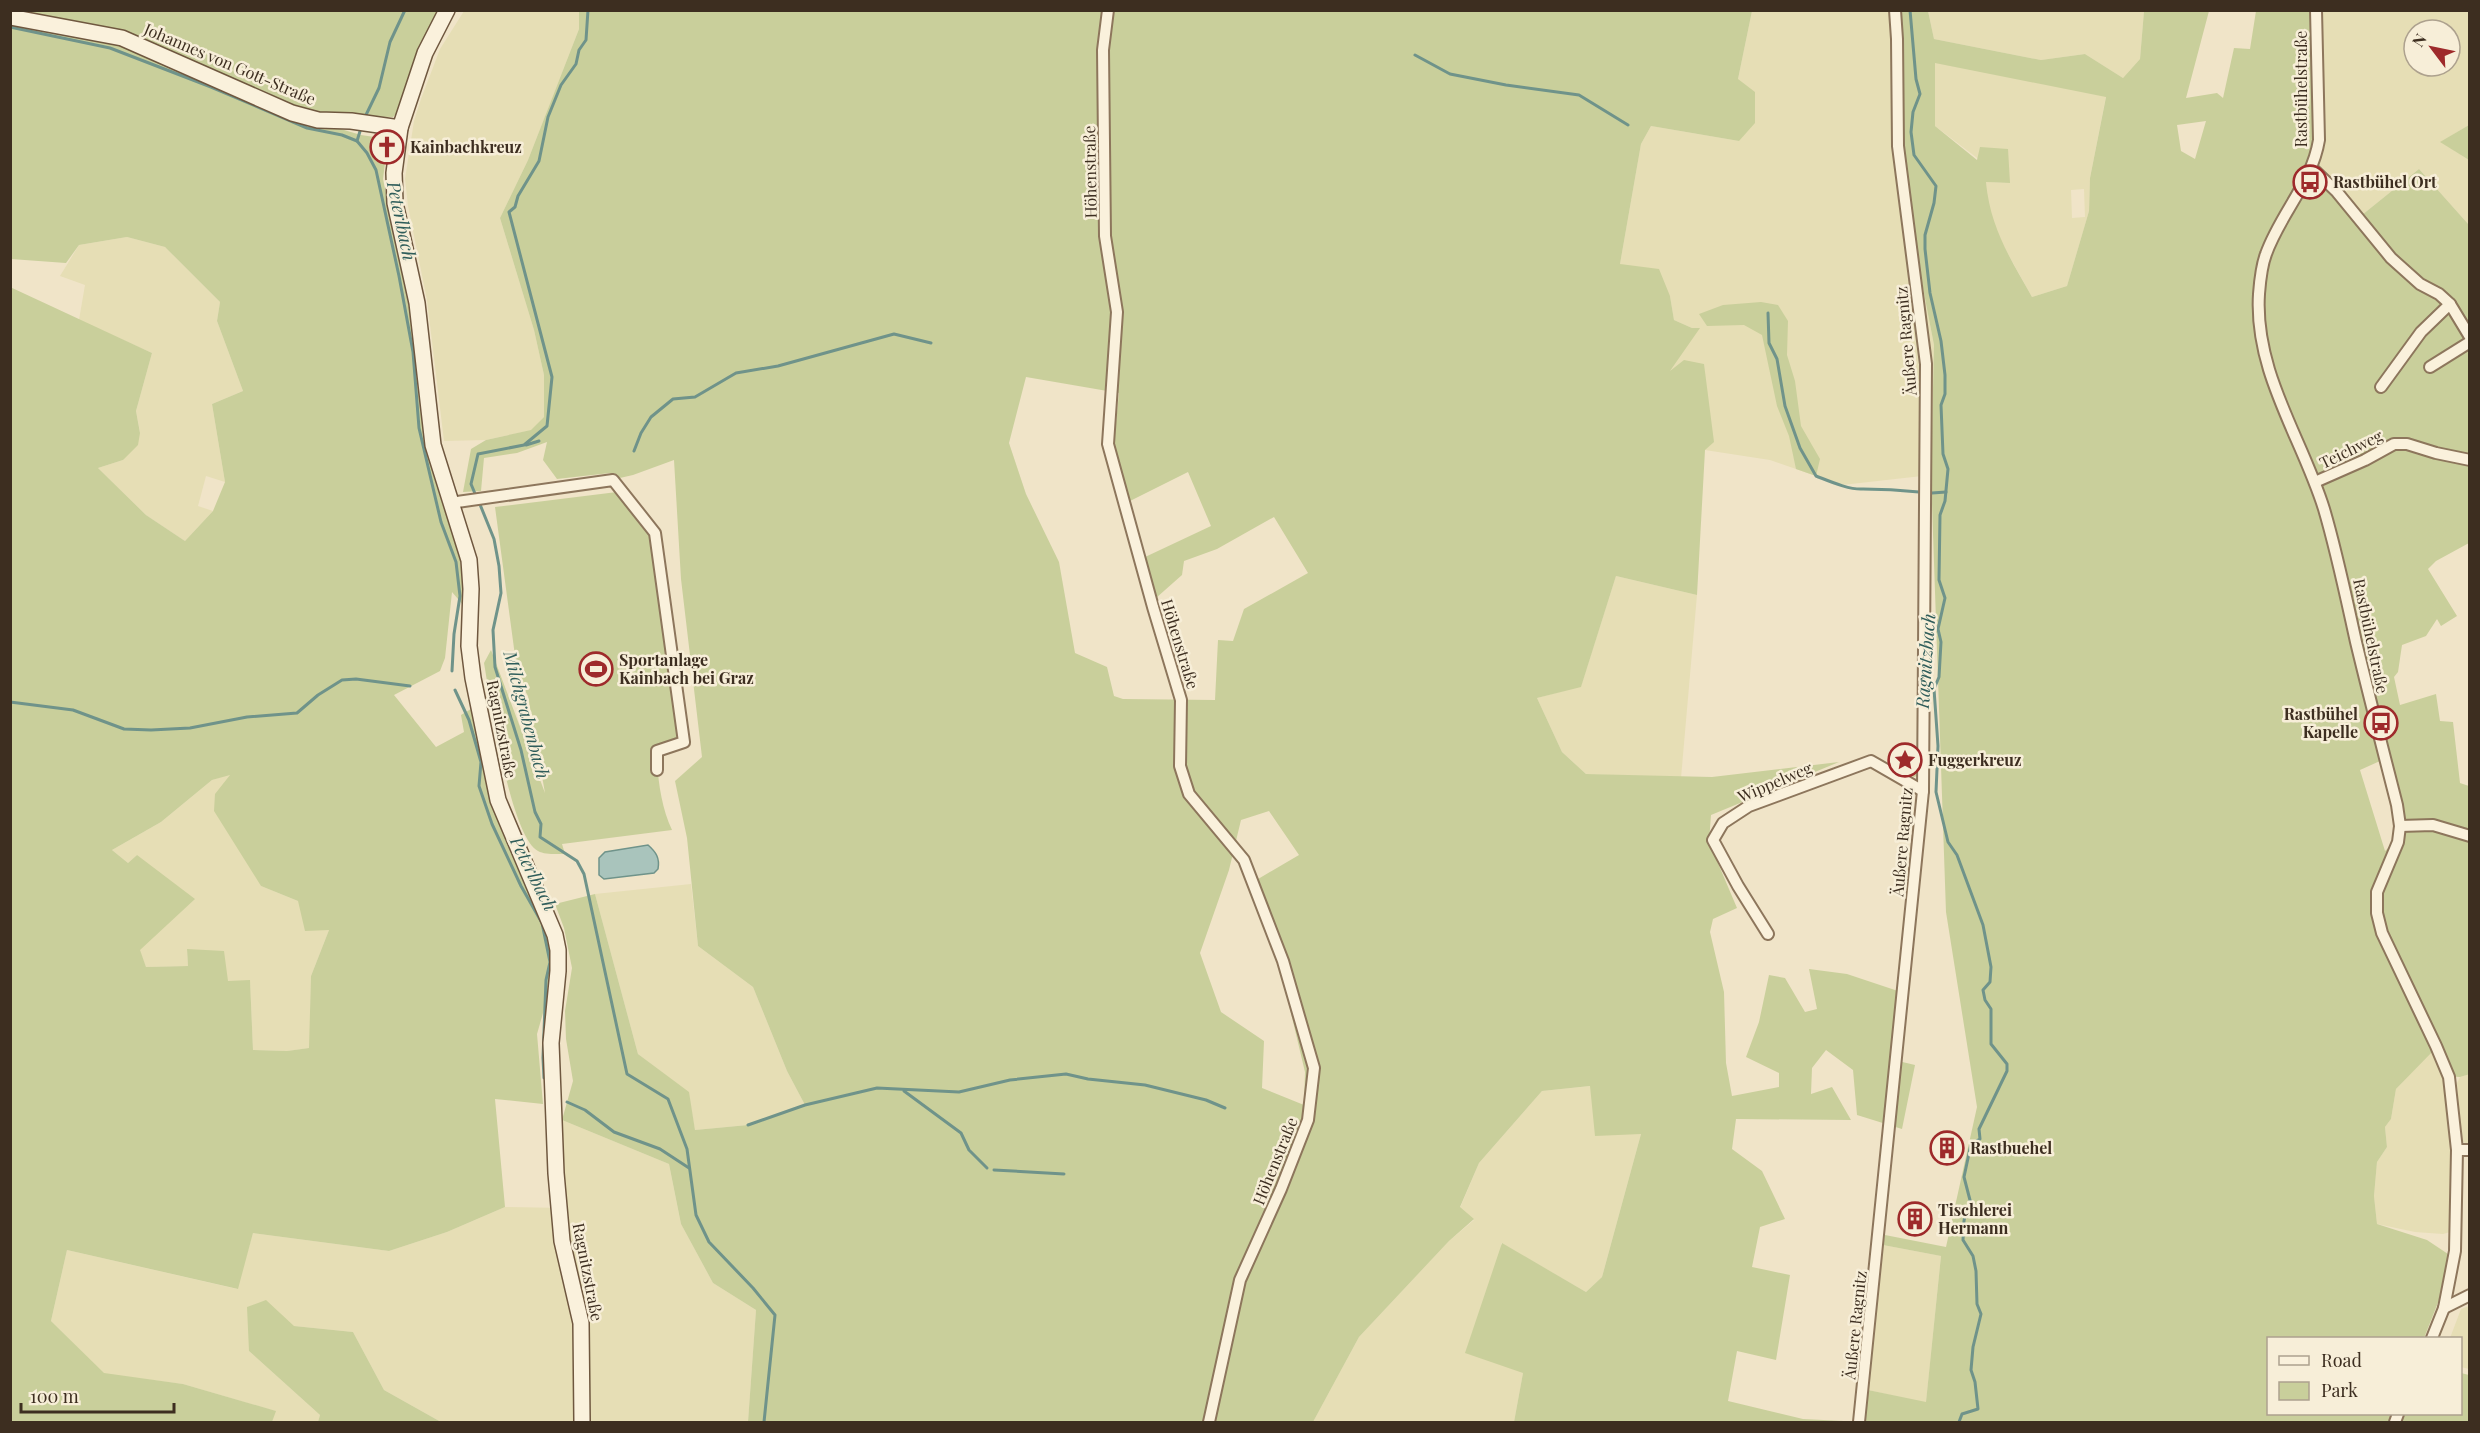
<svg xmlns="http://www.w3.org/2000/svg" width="2480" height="1433" font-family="'Playfair Display',serif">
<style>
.farmland{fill:#e6deb5;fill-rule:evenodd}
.green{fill:#c9cf9b;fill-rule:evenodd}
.water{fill:#a9c4bc;stroke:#6f938a;stroke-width:1.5}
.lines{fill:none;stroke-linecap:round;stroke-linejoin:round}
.stream{stroke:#6f938a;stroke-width:3}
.street-casing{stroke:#8d765c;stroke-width:14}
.secondary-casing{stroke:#6f573f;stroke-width:18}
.street{stroke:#faf1dc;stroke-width:10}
.secondary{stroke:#faf1dc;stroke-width:15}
.labels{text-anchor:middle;stroke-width:5;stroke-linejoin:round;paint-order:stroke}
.street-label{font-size:16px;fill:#3d2e20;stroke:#f7eed8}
.poi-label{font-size:16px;font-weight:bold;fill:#3d2e20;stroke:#f7eed8;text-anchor:start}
.water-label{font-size:18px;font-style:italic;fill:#2f5d5a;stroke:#f7eed8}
</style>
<rect width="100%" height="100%" fill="#f0e4c8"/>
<g class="farmland">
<polygon points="464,11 579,11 579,29 528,160 500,218 534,330 544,375 544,417 532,430 486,440 444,441 427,300 408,206 405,179 414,121 421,99 440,49"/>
<polygon points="1752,11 1892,11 1893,133 1934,345 1931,475 1842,485 1770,460 1705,450 1668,374 1692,328 1674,320 1670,296 1620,264 1641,144 1651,126 1739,141 1738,79"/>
<polygon points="1928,11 2144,11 2140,59 2123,78 2085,54 2041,60 1934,39"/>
<path d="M2321,11H2469V125L2441,142L2469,160V225L2419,169L2362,215L2318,166L2325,135ZM2414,30H2450V66H2414Z"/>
<path d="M1935,62L2106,96L2090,178L2089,211L2067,286L2032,297L1998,236L1988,207L1986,182L2010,183L1935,126ZM2084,189L2085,217L2072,218L2071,190Z"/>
<polygon points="127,237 165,247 220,302 217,321 243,391 212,404 225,482 206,476 198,506 213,511 185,541 146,515 98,468 123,460 140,432 136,411 152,353 79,320 85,285 60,276 79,245"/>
<polygon points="1616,576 1697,595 1681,778 1586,774 1562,752 1537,698 1581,686"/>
<polygon points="230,774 261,886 298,901 329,930 311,976 310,1048 287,1051 253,1050 250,981 228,982 187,949 188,966 146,967 139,950 137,855 128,863 112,850 161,822 212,780"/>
<polygon points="691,884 698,946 753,987 787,1071 805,1105 748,1125 695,1130 688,1092 638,1054 595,894"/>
<polygon points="2433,1050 2445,1083 2453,1133 2452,1222 2450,1232 2443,1234 2415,1232 2377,1224 2374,1196 2377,1162 2387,1147 2385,1127 2391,1119 2396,1089"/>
<polygon points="2469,1074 2469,1146 2461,1140 2457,1083 2460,1077"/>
<polygon points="1591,1086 1641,1134 1602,1277 1586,1292 1501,1243 1523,1373 1514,1422 1313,1422 1359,1337 1449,1241 1474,1220 1460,1208 1479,1163 1542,1091"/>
<polygon points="562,1120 669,1164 681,1224 713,1283 756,1310 748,1422 441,1422 384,1390 353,1332 294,1326 249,1351 320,1415 318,1422 272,1422 275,1411 183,1384 104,1374 51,1321 67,1250 237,1289 253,1233 389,1251 447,1232 505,1207 565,1208"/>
<polygon points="1883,1245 1941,1256 1926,1403 1868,1390"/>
<polygon points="2469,1306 2470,1306 2469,1369 2461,1367 2460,1338 2450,1338 2461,1309"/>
</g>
<g class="green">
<path d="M11,11H441L398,112L393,117L293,115L361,135L388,139L383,179L413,327L426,438L439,493L460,557L464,606L452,592L445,658L440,671L394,695L436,747L464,732L461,715L471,709L481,741L494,805L506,840L521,869L554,951L553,978L537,1034L543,1104L495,1099L505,1207L447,1232L389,1251L253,1233L238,1289L67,1250L51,1321L104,1373L183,1384L276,1411L272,1422H11L10,287L152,353L136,411L140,433L138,445L123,460L98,468L146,515L185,541L213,511L225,482L212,404L243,391L217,321L220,302L165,247L127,237L79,245L66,263L11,259ZM230,775L215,794L214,811L261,886L298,901L305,931L329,930L311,976L309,1048L287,1051L253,1050L250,980L228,981L224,951L187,949L188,966L146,967L140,950L195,899L137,855L128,863L112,850L161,822L212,780Z"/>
<path d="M579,11H1752L1738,79L1755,92V123L1739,141L1651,126L1641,144L1620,264L1659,269L1670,296L1674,320L1692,328H1700L1670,371L1684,360L1704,364L1714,442L1705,450L1697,595L1616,576L1581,687L1537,698L1562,752L1586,774L1712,777L1839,762L1711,815L1709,842L1737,908L1713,919L1710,932L1724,992L1726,1063L1732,1096L1779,1087V1073L1746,1057L1759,1022L1769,975L1785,978L1805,1012L1817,1009L1809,969L1847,974L1901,992L1894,1060L1915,1065L1902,1129L1857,1115L1853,1070L1826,1050L1812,1068L1811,1094L1832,1087L1851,1120L1736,1119L1732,1149L1762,1171L1785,1219L1760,1227L1752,1267L1790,1275L1776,1360L1737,1351L1728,1401L1803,1419L1864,1422L1868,1390L1926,1402L1941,1256L1883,1245L1885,1235L1946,1247L1977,1107L1946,912L1931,475L1934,345L1893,133L1892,11H1928L1934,39L2041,60L2085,54L2123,78L2140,59L2144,11H2209L2186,98L2217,93L2223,98L2234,48L2250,49L2256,11H2321L2325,135L2318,166L2362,215L2419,169L2469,225V543L2436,561L2428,569L2457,616L2441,626L2437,619L2426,636L2402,645L2398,672L2394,677L2400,705L2436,694L2440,721L2453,722L2460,783L2469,786L2470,1074L2460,1077L2443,1076L2433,1051L2396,1089L2391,1119L2385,1127L2387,1147L2377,1162L2374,1196L2377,1224L2427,1240L2448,1254L2439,1300L2424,1338H2268V1414H2460L2461,1373L2469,1375V1422H1514L1523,1373L1465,1353L1502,1243L1586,1292L1602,1277L1641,1134L1595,1136L1590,1086L1542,1091L1479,1163L1460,1207L1474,1219L1449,1241L1359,1337L1313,1422H748L756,1310L713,1283L681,1224L669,1164L562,1120L573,1081L566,1039L565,1011L572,968L564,928L555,904L595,894L638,1054L689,1092L695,1130L748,1125L805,1105L787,1071L753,987L698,946L687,838L675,781L702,757L681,579L674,460L633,475L611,480L610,473L557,479L543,460L547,442L517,453L484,458L481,491L463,492L471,449L486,440L531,430L544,417V375L534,330L500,218L528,160L579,29ZM1935,63L2106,97L2090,178L2089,211L2067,286L2032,297C2010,258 1990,227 1986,182L2010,183L2008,149L1980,147L1977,160L1935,126ZM2206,121L2195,159L2181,151L2177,125ZM1026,377L1119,393L1114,443L1128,502L1188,472L1211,526L1143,558L1156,598L1182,575L1184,561L1217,549L1274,517L1308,573L1244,609L1233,641L1218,640L1215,700L1123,699L1114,696L1107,667L1075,653L1059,562L1026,494L1009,443ZM2320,477L2347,574L2357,620L2350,621L2336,566ZM2380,761C2386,785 2407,834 2385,851L2360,770ZM1269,811L1299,855L1253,882L1275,946L1305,1072L1304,1105L1262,1088L1264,1041L1221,1012L1200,953L1229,870L1241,820Z"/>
<polygon points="2469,125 2469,160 2440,142"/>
<polygon points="1761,302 1778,305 1788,321 1787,355 1795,381 1801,426 1820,459 1816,476 1796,469 1789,436 1777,406 1762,335 1744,325 1707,326 1699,314 1723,305"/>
<path d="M617,492L650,526L684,742L657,751C657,776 661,807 672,830L562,844L565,854C557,854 545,855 538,851C510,836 490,697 484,663L491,650L545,793L528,696L518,678L495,507Z"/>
<polygon points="1909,756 1917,760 1917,776 1914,777 1894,767"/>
<polygon points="266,1300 294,1326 353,1332 384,1390 441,1422 318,1422 320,1415 249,1351 247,1307"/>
</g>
<path class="water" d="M648,845C656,852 660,858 658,869L654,873L604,879L599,875V858L605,852Z"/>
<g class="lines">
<g class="stream">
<polyline points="1910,10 1916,79 1920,94 1913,112 1911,132 1914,155 1936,186 1934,203 1925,235 1925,249 1930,293 1941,341 1945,375 1945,394 1941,405 1943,454 1948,469 1945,501 1940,515 1939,580 1945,598 1938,629 1941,642 1939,677 1934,689 1938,746 1936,792 1948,842 1957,855 1983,925 1991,967 1990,982 1983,990 1985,1000 1991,1009 1991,1044 2007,1064 2007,1071 1979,1129 1980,1139 1971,1144 1964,1177 1971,1204 1966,1210 1964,1221 1963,1240 1973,1256 1976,1271 1977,1304 1981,1314 1973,1347 1971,1370 1975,1382 1978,1409 1962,1414 1959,1422"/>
<polyline points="10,27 110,48 211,87 307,128 342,135 357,141 367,153 376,170 399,276 413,352 419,428 441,522 456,562 460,596 454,634 452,671"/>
<polyline points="1415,55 1450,74 1506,85 1579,95 1628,125"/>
<polyline points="365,117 379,88 390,42 405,10"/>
<polyline points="357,141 361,128"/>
<path d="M1768,313L1769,343L1777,359L1785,406L1800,448L1816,476C1829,481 1849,490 1863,489C1882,489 1900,490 1919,492"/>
<polyline points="526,445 539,441"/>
<polyline points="634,451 641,433 651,417 673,399 695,397 736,373 778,366 894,334 931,343"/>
<polyline points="1932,493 1946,492"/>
<polyline points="476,496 471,484 478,454 524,445 547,426 552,377 509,212 515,207 518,196 539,161 548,117 561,85 576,64 579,50 586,40 588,10"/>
<polyline points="479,502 494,539 499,566 501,593 493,630 495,667 521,750 535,812 541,824 540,837 577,861 584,874 627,1074 668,1099 687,1149 696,1215 709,1242 753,1288 775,1315 764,1422"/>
<polyline points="455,690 469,720 481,762 479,786 492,824 521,886 542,923 550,962 546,980 543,1058 544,1078"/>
<polyline points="10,702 73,710 124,729 151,730 190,728 247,717 297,713 318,695 342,680 356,679 410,686"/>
<polyline points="904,1091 961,1133 969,1150 987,1168"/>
<polyline points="567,1102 585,1110 614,1132 660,1149 689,1168"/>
<polyline points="748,1125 805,1105 877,1088 959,1092 1010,1080 1066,1074 1088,1079 1145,1085 1206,1100 1225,1108"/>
<polyline points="994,1170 1064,1174"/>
</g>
<g class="street-casing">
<g id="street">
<polyline points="1108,10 1103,50 1105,236 1117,312 1108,444 1153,607 1181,700 1180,766 1189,794 1244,860 1283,961 1314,1068 1308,1120 1281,1189 1240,1280 1209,1422"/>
<path d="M2316,10L2319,140C2312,183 2280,214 2266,254C2261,267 2260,281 2259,294C2254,372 2302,438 2324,509C2337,553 2346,597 2356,642C2369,696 2383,750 2397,805L2400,826L2398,842L2377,892V913L2382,933L2436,1046L2449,1077L2457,1150L2455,1251L2444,1308L2432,1338"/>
<polyline points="2312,168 2337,192 2391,258 2420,284 2439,294 2450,304 2421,332 2381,387"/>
<polyline points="2450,304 2470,337"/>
<polyline points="2430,367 2470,342"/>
<polyline points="2315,482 2365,460 2394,444 2407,444 2436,453 2470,460"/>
<polyline points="450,503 613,480 655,533 684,742 657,751 657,770"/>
<polyline points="2400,826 2433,825 2470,836"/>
<polyline points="1768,934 1738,886 1713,840 1723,823 1749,806 1871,761 1923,791"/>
<polyline points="2457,1150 2470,1150"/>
<polyline points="2444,1308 2470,1295"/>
<polyline points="1859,1422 1923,791 1926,364 1898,146 1897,39 1895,10"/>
<polyline points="2395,1422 2398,1414"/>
</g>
</g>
<g class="secondary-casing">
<g id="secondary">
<polyline points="447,10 425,53 400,128 394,173 395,203 417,303 433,445 469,560 471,589 469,646 473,678 498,800 555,935 558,950 558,971 551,1043 556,1173 562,1241 581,1323 582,1422"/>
<polyline points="10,17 122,38 292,113 318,120 351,121 400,128"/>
</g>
</g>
<use href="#street" class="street"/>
<use href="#secondary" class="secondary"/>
</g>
<defs>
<g id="church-ring" transform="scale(1.725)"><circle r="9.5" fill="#f7eed8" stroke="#9e2a2b" stroke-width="1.5"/><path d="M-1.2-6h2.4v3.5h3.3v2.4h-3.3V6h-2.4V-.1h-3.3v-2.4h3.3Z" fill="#9e2a2b"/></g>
<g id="bus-ring" transform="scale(1.725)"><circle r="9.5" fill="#f7eed8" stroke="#9e2a2b" stroke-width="1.5"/><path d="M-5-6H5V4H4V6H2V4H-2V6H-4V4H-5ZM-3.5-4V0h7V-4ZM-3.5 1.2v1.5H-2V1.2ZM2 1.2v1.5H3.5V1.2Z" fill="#9e2a2b"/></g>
<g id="stadium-ring" transform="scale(1.725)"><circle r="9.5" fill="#f7eed8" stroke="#9e2a2b" stroke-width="1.5"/><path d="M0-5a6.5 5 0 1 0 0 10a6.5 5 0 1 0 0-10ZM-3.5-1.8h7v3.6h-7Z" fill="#9e2a2b"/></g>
<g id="sight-ring" transform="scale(1.725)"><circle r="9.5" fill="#f7eed8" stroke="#9e2a2b" stroke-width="1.5"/><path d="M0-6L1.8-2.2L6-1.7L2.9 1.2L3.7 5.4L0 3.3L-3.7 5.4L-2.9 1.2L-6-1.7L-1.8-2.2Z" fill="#9e2a2b"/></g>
<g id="building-ring" transform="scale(1.725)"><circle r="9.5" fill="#f7eed8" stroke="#9e2a2b" stroke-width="1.5"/><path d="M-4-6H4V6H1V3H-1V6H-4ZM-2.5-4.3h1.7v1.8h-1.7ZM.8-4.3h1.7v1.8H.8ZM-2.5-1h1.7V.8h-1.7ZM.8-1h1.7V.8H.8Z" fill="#9e2a2b"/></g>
</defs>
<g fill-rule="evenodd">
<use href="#church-ring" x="387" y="147"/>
<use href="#bus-ring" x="2310" y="182"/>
<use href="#stadium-ring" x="596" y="669"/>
<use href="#bus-ring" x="2381" y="723"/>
<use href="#sight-ring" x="1905" y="760"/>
<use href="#building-ring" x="1947" y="1148"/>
<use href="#building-ring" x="1915" y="1219"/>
</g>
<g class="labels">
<g class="street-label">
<text transform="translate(230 64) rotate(23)" y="6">Johannes von Gott-Straße</text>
<text transform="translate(2301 89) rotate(-90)" y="6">Rastbühelstraße</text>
<text transform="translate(1090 172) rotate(-91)" y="6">Höhenstraße</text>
<text transform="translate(1906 341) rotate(-95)" y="6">Äußere Ragnitz</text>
<text transform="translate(2351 449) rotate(-26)" y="6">Teichweg</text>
<text transform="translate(2371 636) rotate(78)" y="6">Rastbühelstraße</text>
<text transform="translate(1180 644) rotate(73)" y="6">Höhenstraße</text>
<text transform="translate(502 729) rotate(79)" y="6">Ragnitzstraße</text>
<text transform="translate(1775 782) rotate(-23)" y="6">Wippelweg</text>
<text transform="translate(1902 842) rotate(-85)" y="6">Äußere Ragnitz</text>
<text transform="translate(1275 1161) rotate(-68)" y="6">Höhenstraße</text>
<text transform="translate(588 1272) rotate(79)" y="6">Ragnitzstraße</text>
<text transform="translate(1855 1325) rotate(-84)" y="6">Äußere Ragnitz</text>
</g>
<g class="poi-label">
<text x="410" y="153">Kainbachkreuz</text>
<text x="2333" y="188">Rastbühel Ort</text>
<text x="619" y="666">Sportanlage<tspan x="619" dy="18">Kainbach bei Graz</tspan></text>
<text x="2358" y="720" text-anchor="end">Rastbühel<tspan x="2358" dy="18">Kapelle</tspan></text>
<text x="1928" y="766">Fuggerkreuz</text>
<text x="1970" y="1154">Rastbuehel</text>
<text x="1938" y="1216">Tischlerei<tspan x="1938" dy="18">Hermann</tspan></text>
</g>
<g class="water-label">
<text transform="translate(401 221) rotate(78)" y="6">Peterlbach</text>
<text transform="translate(1926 661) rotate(-86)" y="6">Ragnitzbach</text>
<text transform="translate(526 715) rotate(75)" y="6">Milchgrabenbach</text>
<text transform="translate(533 874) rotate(63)" y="6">Peterlbach</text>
</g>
</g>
<rect width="2480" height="1433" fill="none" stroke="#3d2e20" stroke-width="24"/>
<rect x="2267" y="1337" width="195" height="78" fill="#f7eed8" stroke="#ada18e" stroke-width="1.5"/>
<rect x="2279" y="1356" width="30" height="9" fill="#faf1dc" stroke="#ada18e" stroke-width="1.5"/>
<text x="2321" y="1367" font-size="18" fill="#3d2e20">Road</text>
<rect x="2279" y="1382" width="30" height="18" fill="#c9cf9b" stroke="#ada18e" stroke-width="1.5"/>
<text x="2321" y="1397" font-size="18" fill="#3d2e20">Park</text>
<g transform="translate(2432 48) rotate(302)"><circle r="28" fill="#f7eed8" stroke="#ada18e" stroke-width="1.5"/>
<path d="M0-4.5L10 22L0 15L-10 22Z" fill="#9e2a2b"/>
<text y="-9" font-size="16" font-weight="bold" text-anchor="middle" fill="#3d2e20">N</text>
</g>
<path d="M21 1403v9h153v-9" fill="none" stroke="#3d2e20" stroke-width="3"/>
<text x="30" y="1403" font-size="18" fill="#3d2e20" stroke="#f7eed8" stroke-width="4.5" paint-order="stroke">100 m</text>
</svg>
